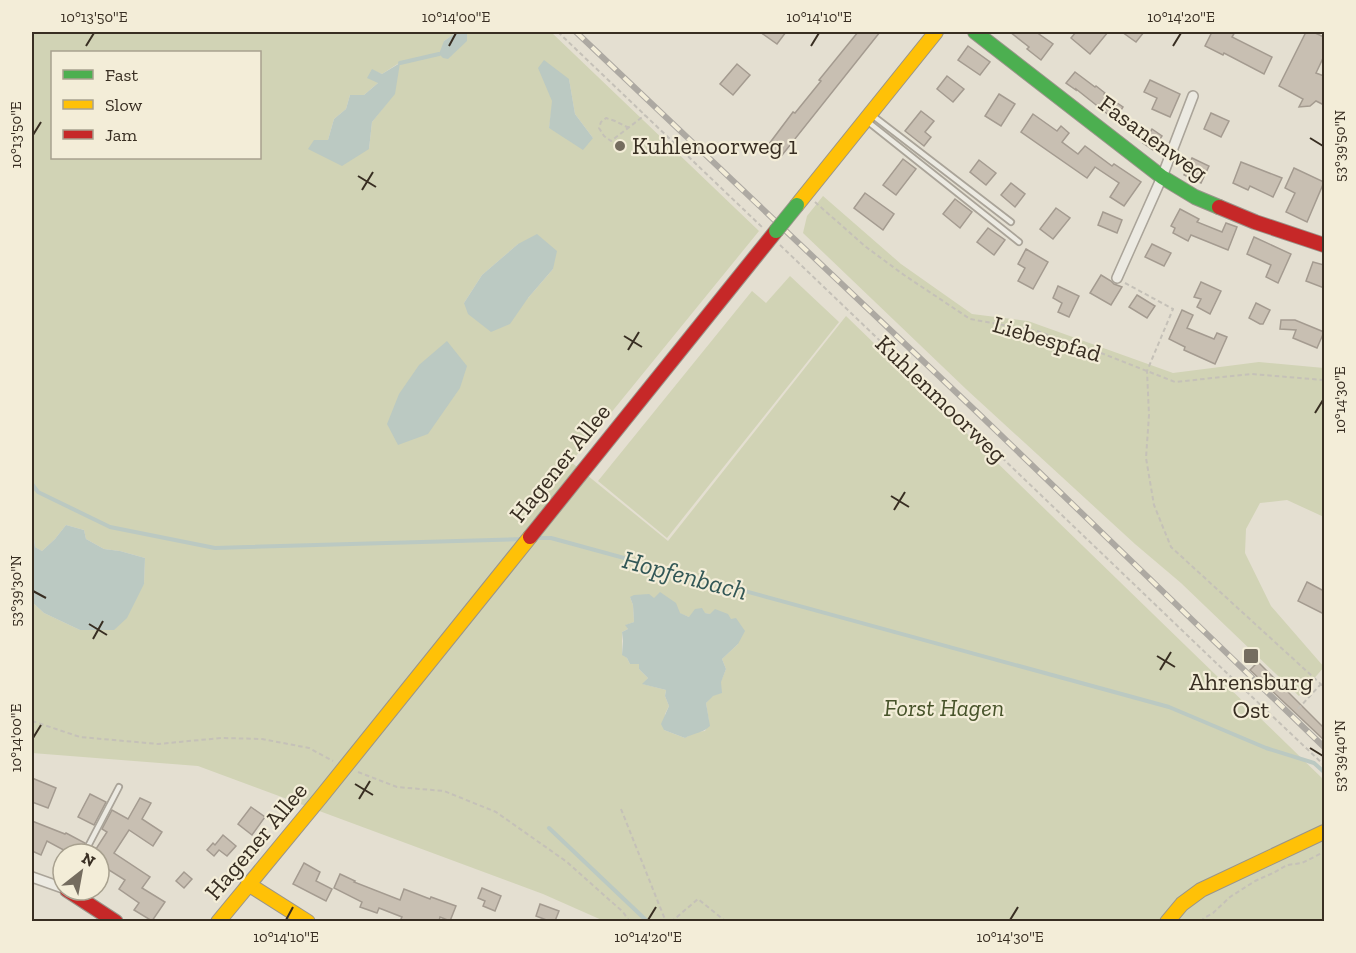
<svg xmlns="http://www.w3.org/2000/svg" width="1356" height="953" font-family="'Zilla Slab',serif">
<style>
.green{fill:#d1d3b5;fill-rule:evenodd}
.water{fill:#bbc9c2}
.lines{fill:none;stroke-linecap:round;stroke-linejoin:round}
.stream{stroke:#bbc9c2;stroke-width:4}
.building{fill:#c8bfb2;stroke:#a49b90;stroke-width:1.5}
.lane-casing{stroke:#aaa499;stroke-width:8}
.street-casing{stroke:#aaa499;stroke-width:12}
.fast-casing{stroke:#99948a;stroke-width:16}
.slow-casing{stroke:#99948a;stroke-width:16}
.jam-casing{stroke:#99948a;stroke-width:16}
.path{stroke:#c5c1b8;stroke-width:2;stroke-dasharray:4.5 3;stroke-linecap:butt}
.lane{stroke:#eceae2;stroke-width:4.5}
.street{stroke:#eceae2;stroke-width:9}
.fast{stroke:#4caf50;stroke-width:14}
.slow{stroke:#ffc107;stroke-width:14}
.jam{stroke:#c62828;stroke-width:14}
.rail-casing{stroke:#ada9a2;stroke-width:6}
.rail{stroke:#f3edd8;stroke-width:4;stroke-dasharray:11;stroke-linecap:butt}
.fast-bridge-casing{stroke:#99948a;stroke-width:16;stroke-linecap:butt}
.fast-bridge{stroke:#4caf50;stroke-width:14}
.ticks{fill:none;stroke:#382e22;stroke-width:2}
.poi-dot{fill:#746c5f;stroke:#f3edd8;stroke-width:2}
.labels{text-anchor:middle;stroke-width:4.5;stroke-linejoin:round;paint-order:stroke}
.street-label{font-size:24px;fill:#382e22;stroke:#f3edd8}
.poi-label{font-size:24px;fill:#382e22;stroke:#f3edd8;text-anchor:start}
.park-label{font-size:24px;font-style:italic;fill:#47532a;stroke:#f3edd8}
.water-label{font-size:26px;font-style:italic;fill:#325756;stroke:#f3edd8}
.neatline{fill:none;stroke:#382e22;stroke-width:2}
.ticks-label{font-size:15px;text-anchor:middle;fill:#382e22}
</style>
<rect width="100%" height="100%" fill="#e4dfd1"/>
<g class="green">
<path d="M32,32H457L444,41H467V32H551L759,231L571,462L668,541L846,316L1324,780V921H604L543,894L198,766L32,753V602L44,613L80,630L144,584L145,558L120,551L104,549L86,539L84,530L66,525L55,539L42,551L35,547L32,524ZM52,52H260V158H52ZM399,63L394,94L372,122L369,149L314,140H328L334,119L346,109L350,95H364L379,82L372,70L382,74ZM569,79L575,114L593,138L549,128L553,101ZM518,244L553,269L528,298L464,303L482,275ZM630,597L654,598L679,613L689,617L705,613L730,619L738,644L722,659L726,669C721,682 715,693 706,703L709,722L705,731L695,732L685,738L664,730L665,714L669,706L665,696L666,690L643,684L648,678L639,669V664H630L627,658L622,654V632L628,629L626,625L634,622L633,605Z"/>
<polygon points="823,196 901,264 972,314 1028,321 1173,373 1259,362 1324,368 1324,517 1287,500 1260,503 1246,529 1245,553 1271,606 1324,667 1299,696 1181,583 1135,544 966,389 803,233 807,216"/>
<polygon points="790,276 839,322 667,538 598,481 752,291 766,303"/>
</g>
<g class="water">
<polygon points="457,32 467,32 467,41 448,59 443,58 439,54 444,41"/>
<polygon points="544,60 569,79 575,114 593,138 583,150 549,128 552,101 538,68"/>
<polygon points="400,63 395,94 372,122 369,149 342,166 308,149 314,140 328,140 334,119 346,109 350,95 364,95 378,83 367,78 372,69 382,74"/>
<polygon points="537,234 557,251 553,269 528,298 510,324 491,332 468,314 464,303 482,275 518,244"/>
<polygon points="447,341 467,366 460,388 428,434 398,445 387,424 399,394 419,365"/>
<polygon points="32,524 35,547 42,551 55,539 66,525 84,530 86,539 104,549 120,551 145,558 144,584 127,618 114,630 80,630 44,613 32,602"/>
<path d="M660,592L676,603L680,613L689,617L695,609L702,608L705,613L710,614L715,609L728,614L731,619L736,618L745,631L738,644L722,659L726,669L721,682L722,693L713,696L706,703L710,726C703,733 694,733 685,738L664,730L661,724L669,706L665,696L666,690L642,684L648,678L639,669V664H630L627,658L622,655L623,641L622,632L628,629L625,625L634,622L633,605L630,597L634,595L649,594L654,598Z"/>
</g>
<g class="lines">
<g class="stream">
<polyline points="400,63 439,54"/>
<polyline points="32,484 38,492 110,527 215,548 524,539"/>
<polyline points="535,538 551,538 1169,707 1266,748 1314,763 1324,772"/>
<polyline points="549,828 648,922"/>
</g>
</g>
<g class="building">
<polygon points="760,32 786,32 777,44"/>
<polygon points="858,32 880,32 779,159 766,148 793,112 795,113 821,81 819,80"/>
<polygon points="1010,32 1036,32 1053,44 1041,60 1027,49 1029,47"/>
<polygon points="1076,32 1108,32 1090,54 1071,38"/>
<polygon points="1122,32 1144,32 1136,42"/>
<polygon points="1212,32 1235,32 1232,37 1272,57 1264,74 1224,53 1223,55 1205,46"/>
<polygon points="1306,32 1313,32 1324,37 1324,56 1316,73 1324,76 1324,105 1316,101 1310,106 1299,107 1303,99 1279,86"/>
<polygon points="968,46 990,62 980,75 958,60"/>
<polygon points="737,64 750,75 733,95 720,84"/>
<polygon points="1075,72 1095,87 1096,86 1105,93 1104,94 1123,107 1115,120 1076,89 1076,90 1066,83"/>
<polygon points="947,76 964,89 953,102 937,89"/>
<polygon points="1150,80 1180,94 1170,117 1152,109 1157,98 1144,92"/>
<polygon points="999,94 1015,104 1001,126 985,116"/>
<polygon points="921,111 934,121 925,132 931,137 924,146 905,131"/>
<polygon points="1211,113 1229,121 1221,137 1204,129"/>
<polygon points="1033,114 1057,131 1061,126 1069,133 1062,142 1078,154 1085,146 1112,166 1114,164 1141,182 1124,206 1110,197 1119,183 1095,167 1087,178 1021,132"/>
<polygon points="1152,129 1162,136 1153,150 1143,143"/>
<polygon points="1192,158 1209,166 1201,183 1184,175"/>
<polygon points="903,159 916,169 896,195 883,185"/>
<polygon points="979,160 996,173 986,185 970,172"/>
<polygon points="1241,162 1282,178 1273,197 1250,186 1248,190 1233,183"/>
<polygon points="1294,168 1324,182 1307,222 1286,212 1295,193 1285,188"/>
<polygon points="1011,183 1025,194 1015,207 1001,195"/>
<polygon points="865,193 894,214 883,230 854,208"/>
<polygon points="955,199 972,212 960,228 943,214"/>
<polygon points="1056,208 1070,218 1053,239 1040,229"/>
<polygon points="1180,209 1199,219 1197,222 1222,232 1226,223 1237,227 1228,250 1191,235 1188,241 1173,233 1175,228 1171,226"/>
<polygon points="1103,212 1122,220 1117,233 1098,225"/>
<polygon points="988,228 1005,240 994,255 977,242"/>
<polygon points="1254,237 1291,254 1278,283 1266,277 1271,265 1247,254"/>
<polygon points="1152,244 1171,253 1164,266 1145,257"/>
<polygon points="1026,249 1048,262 1033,289 1018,281 1025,268 1018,264"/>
<polygon points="1313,262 1324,265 1324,288 1306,281"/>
<polygon points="1101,275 1111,281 1114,284 1122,287 1111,305 1090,293"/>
<polygon points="1201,282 1221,291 1210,314 1197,307 1201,299 1194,297"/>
<polygon points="1058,286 1079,296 1069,317 1058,312 1062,303 1053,298"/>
<polygon points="1137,295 1155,306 1147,318 1129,307"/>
<polygon points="1256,303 1270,310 1263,324 1260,324 1249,318"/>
<polygon points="1182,310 1193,315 1187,328 1214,339 1217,333 1227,337 1215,364 1184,350 1185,347 1169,339"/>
<polygon points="1281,320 1295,320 1324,332 1317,348 1293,338 1296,330 1280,329"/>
<polygon points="1307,582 1324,591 1324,614 1298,601"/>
<polygon points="1258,662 1324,728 1324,740 1250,670"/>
<polygon points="32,778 56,788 48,808 32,802"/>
<polygon points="90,794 106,802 94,825 78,817"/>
<polygon points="140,798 151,803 142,819 162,832 153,846 129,830 114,853 150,877 142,888 165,902 152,921 134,910 139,903 119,889 125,880 106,868 105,870 99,866 99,854 89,854 93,847 96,849 107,832 102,829 112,810 128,819"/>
<polygon points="251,807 265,817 252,835 238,824"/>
<polygon points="32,821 65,834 66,833 85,843 80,854 71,854 47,841 41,855 32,851"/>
<polygon points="223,835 236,846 227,856 219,850 214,856 207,850 213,843 215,845"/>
<polygon points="304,863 320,872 316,881 332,889 326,901 293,884"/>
<polygon points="184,872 192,879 184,888 176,881"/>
<polygon points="340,874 355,881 354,882 400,900 404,889 430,899 431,897 456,906 450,921 440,917 439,921 400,921 402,917 379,908 377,913 360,907 362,902 334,888"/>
<polygon points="482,888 501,896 495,911 483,906 485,901 478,898"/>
<polygon points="540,904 559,911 555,921 549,921 536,916"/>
</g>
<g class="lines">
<g class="lane-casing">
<g id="lane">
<polyline points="872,115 1011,222"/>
<polyline points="867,121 1019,242"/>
<polyline points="84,854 119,787"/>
</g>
</g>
<g class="street-casing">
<g id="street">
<polyline points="1117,278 1162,177 1193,96"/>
<polyline points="32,877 63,888"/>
</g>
</g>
<g class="fast-casing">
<polyline id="fast" points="975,32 1162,177 1195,197 1219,207"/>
</g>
<g class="slow-casing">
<g id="slow">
<polyline points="797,205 936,32"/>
<polyline points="248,884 308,922"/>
<polyline points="218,922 321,797 530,537"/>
<polyline points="1167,922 1182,904 1201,890 1324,832"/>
</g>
</g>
<g class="jam-casing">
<g id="jam">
<polyline points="1219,207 1255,222 1324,245"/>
<polyline points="530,537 776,231"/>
<polyline points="67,890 116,922"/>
</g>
</g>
<g class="path">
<polyline points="558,32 763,228"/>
<polyline points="629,128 615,121 606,118 601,122 599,128 604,136 611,141 645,115"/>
<polyline points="815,202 866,247 904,275 970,319 1037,331 1101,353 1175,382 1251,374 1324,380"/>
<polyline points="780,245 1211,658 1324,765"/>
<polyline points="1125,283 1173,309 1147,371 1149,415 1146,458 1154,505 1171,547 1324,687"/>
<polyline points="1298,709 1321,684"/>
<polyline points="32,721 80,737 158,744 221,738 262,739 309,748 333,761"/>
<polyline points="358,772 397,787 444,791 496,812 567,862 623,912 630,922"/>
<polyline points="621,809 666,922"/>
<polyline points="671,922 698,899 724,920 731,922"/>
<polyline points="1201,922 1204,918 1213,913 1230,897 1255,881 1273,873 1287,865 1302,863 1324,852"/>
</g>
<use href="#lane" class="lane"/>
<use href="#street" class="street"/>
<use href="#fast" class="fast"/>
<use href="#slow" class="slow"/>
<use href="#jam" class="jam"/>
<g class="rail-casing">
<polyline id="rail" points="576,32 980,415 1324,747"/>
</g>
<use href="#rail" class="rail"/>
<g class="fast-bridge-casing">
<polyline id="fast-bridge" points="776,231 797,205"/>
</g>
<use href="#fast-bridge" class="fast-bridge"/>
</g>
<path class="ticks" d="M86,46L94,33M449,46L456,33M811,46L819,33M1173,46L1181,33M33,135L41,122M1310,138L1323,146M358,176L376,187M362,190L373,172M624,336L642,347M628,350L639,332M1315,413L1323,400M891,496L909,507M894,510L905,492M33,591L46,598M89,624L107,635M93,639L103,621M1157,656L1175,667M1160,670L1171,652M33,738L41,725M1310,748L1323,756M355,784L373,795M359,799L370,781M286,920L293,907M648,920L656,907M1010,920L1018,907"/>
<g class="poi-dot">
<circle cx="620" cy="146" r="6"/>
<rect x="1243" y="648" width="16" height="16" rx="3"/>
</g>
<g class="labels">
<g class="street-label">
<text transform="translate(1153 138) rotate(36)" y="8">Fasanenweg</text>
<text transform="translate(1047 339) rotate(16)" y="8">Liebespfad</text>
<text transform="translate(941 399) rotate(44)" y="8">Kuhlenmoorweg</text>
<text transform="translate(560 463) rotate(-51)" y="8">Hagener Allee</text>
<text transform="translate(256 841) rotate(-50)" y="8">Hagener Allee</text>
</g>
<g class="poi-label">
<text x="632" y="154">Kuhlenoorweg 1</text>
<text x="1251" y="690" text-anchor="middle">Ahrensburg<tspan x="1251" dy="28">Ost</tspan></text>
</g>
<g class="park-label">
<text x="944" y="716">Forst Hagen</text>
</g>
<g class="water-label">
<text transform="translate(685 575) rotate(15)" y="9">Hopfenbach</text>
</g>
</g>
<rect width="1356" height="953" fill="none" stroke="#f3edd8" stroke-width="66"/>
<rect x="51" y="51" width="210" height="108" fill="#f3edd8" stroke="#a8a18f" stroke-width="1.5"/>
<rect x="63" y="70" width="30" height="9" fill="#4caf50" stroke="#a8a18f" stroke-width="1.5"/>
<text x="105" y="81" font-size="18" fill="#382e22">Fast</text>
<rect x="63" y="100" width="30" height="9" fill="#ffc107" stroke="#a8a18f" stroke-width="1.5"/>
<text x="105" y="111" font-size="18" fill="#382e22">Slow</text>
<rect x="63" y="130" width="30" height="9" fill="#c62828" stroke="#a8a18f" stroke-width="1.5"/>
<text x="105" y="141" font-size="18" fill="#382e22">Jam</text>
<g transform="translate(81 872) rotate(31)"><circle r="28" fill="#f3edd8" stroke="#a8a18f" stroke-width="1.5"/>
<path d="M0-4.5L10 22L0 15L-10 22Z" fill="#746c5f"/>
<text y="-9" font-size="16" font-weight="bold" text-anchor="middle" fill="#382e22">N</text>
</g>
<rect x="33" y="33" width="1290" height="887" class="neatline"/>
<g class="ticks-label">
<text x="94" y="22">10°13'50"E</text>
<text x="456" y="22">10°14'00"E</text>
<text x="819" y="22">10°14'10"E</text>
<text x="1181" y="22">10°14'20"E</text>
<text transform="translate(16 135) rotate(-90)" y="5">10°13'50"E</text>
<text transform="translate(1340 146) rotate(-90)" y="5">53°39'50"N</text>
<text transform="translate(1340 400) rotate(-90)" y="5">10°14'30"E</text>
<text transform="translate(16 591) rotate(-90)" y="5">53°39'30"N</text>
<text transform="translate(16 738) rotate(-90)" y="5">10°14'00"E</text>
<text transform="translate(1340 756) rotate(-90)" y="5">53°39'40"N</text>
<text x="286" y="942">10°14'10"E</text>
<text x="648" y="942">10°14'20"E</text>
<text x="1010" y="942">10°14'30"E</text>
</g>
</svg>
